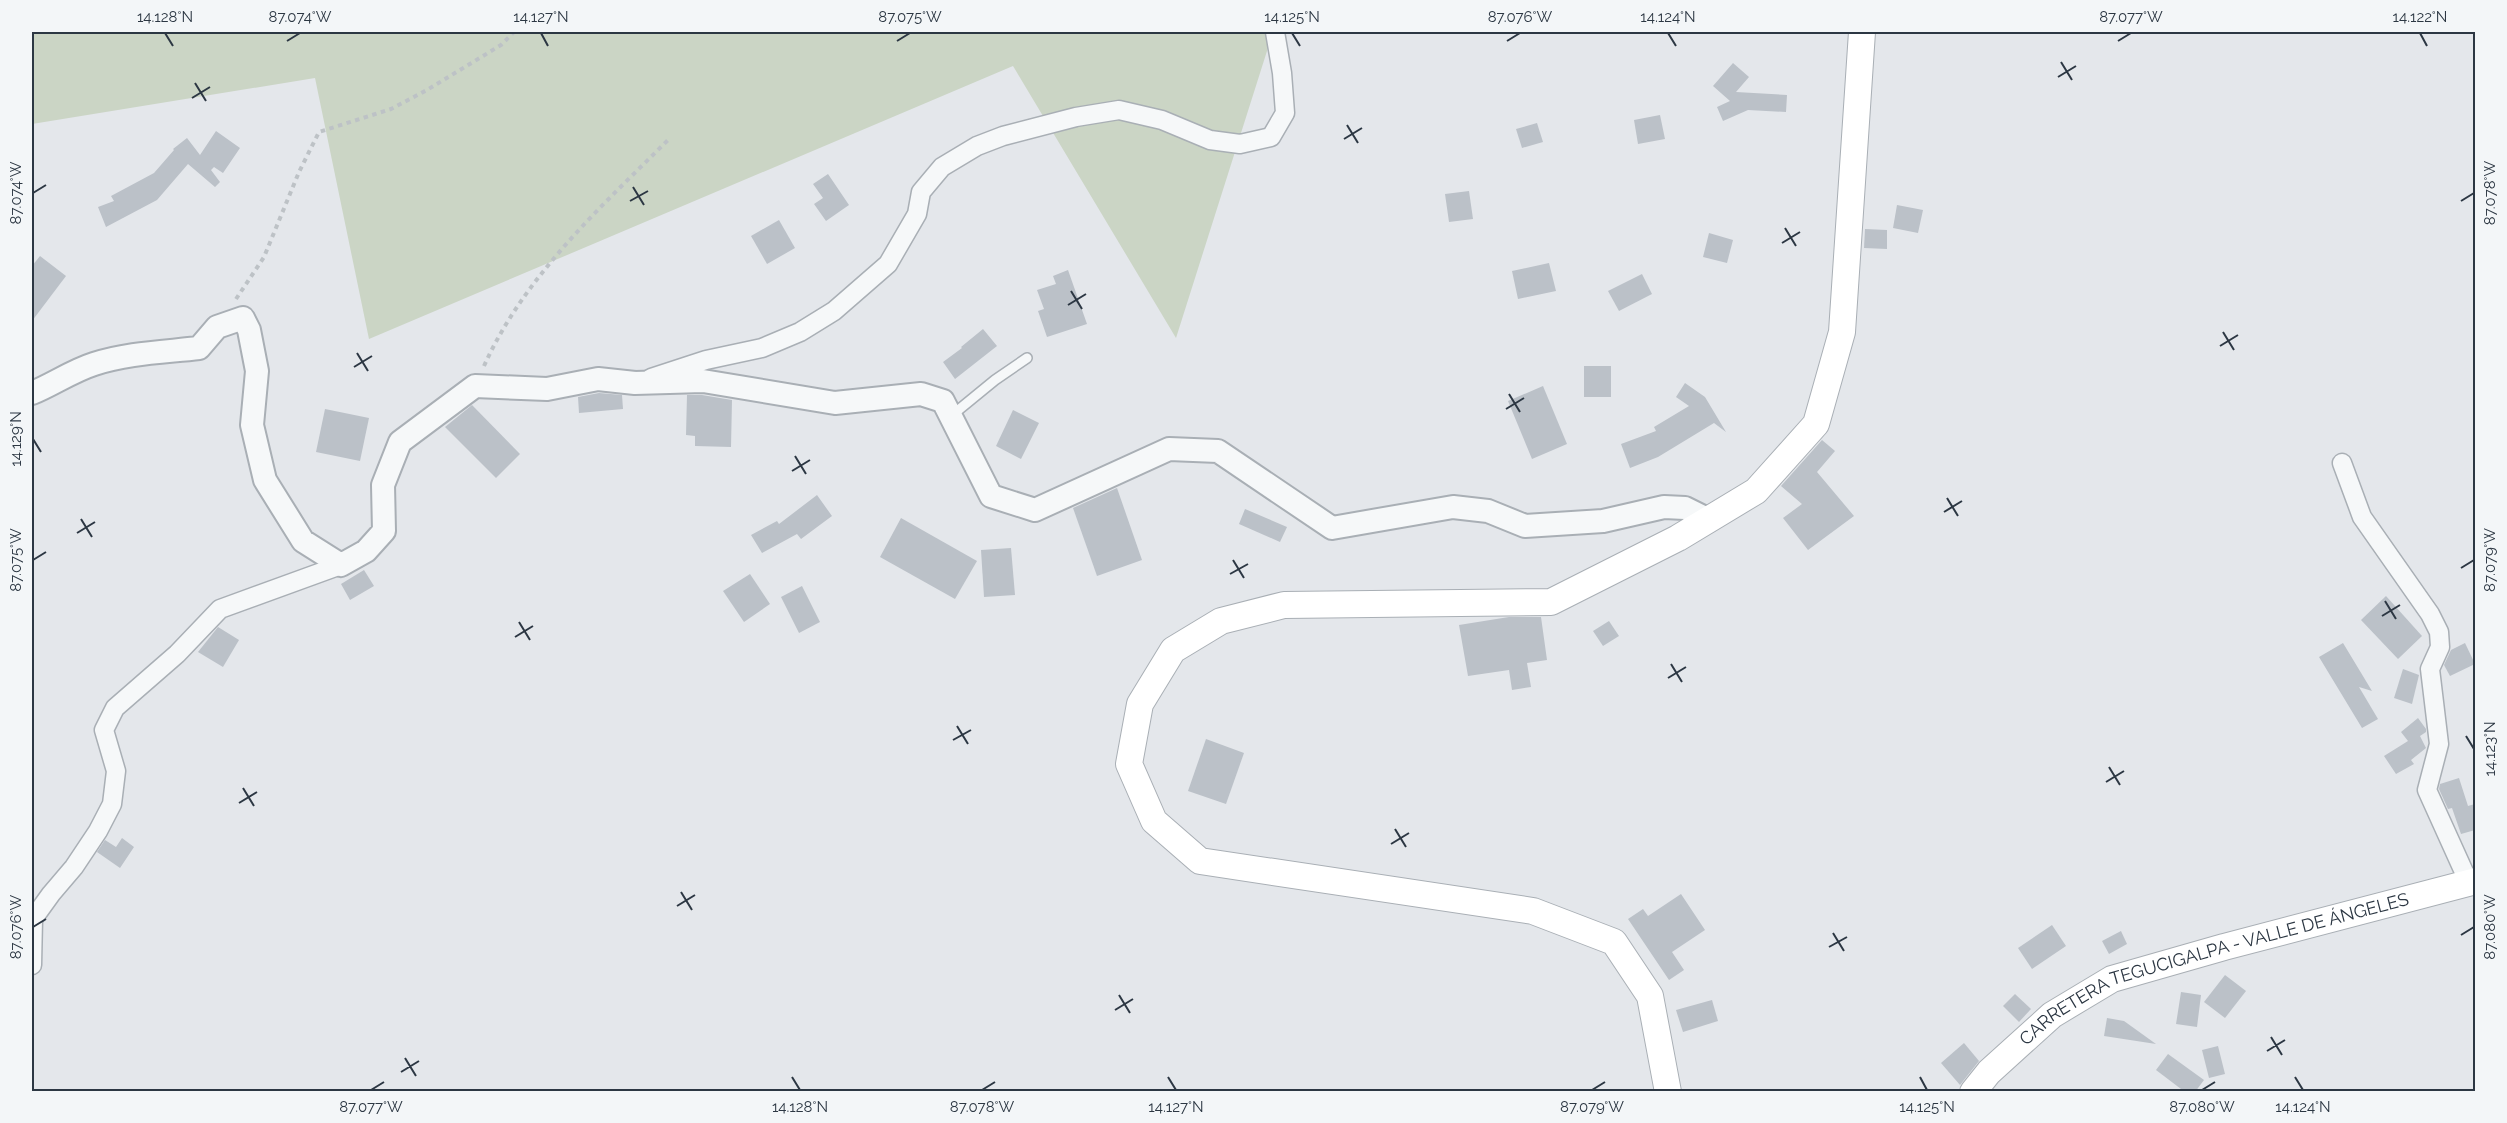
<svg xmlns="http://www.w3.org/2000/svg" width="2507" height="1123" font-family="Raleway,sans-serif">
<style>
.green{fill:#cbd5c5}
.building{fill:#bbc1c8}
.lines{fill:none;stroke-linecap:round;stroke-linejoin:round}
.service-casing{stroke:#a9afb5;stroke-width:12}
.minor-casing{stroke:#a9afb5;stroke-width:21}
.tertiary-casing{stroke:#a9afb5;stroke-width:26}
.secondary-casing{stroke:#a9afb5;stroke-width:28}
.path{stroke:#bdc2c6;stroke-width:4;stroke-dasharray:4.5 4.5;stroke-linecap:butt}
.service{stroke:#f6f8f9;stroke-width:9}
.minor{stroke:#f6f8f9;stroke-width:18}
.tertiary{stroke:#f6f8f9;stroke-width:22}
.secondary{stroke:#fff;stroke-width:26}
.ticks{fill:none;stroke:#2c3743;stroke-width:2}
.labels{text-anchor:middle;stroke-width:6;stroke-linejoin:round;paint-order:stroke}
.street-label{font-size:18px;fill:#2c3743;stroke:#f3f6f8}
.neatline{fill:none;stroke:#2c3743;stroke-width:2}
.ticks-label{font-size:15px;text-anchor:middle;fill:#2c3743}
</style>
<rect width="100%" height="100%" fill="#e4e7eb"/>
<polygon class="green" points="32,32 1273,32 1176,338 1013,66 369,339 315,78 32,124"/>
<g class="building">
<polygon points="1733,63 1749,77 1736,92 1787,95 1786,112 1748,110 1723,121 1717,107 1730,101 1713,86"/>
<polygon points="1660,115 1665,139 1638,144 1634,120"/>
<polygon points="1537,123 1543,142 1522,148 1516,129"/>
<polygon points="216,131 240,148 223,173 214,167 211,170 220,182 215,187 188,164 157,200 106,227 98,207 114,201 111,196 154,173 174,150 173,149 187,138 200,155"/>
<polygon points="828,174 849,205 826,221 814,204 823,198 813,184"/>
<polygon points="1469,191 1473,219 1449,222 1445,194"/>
<polygon points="1897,205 1923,210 1918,233 1893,228"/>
<polygon points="779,220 795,248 767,264 751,236"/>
<polygon points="1865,229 1887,230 1887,249 1864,248"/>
<polygon points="1709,233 1733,240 1727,263 1703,257"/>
<polygon points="40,256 66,276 32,321 32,266"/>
<polygon points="1549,263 1556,291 1518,299 1512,271"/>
<polygon points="1068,270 1087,324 1047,337 1038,311 1044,309 1037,290 1056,284 1053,276"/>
<polygon points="1642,274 1652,294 1619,311 1608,291"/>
<polygon points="983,329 997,346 955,379 943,362 962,348 961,347"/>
<rect x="1584" y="366" width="27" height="31"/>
<polygon points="1685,383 1705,397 1726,432 1714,423 1658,457 1630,468 1621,444 1656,431 1654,427 1689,406 1676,397"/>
<polygon points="1543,386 1567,444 1532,459 1508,401"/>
<polygon points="599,393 622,395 623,409 579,413 578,397"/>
<polygon points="687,395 702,395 732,400 731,447 695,446 695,436 686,435"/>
<polygon points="472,405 520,454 496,478 445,427"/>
<polygon points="325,409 369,418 360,461 316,452"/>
<polygon points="1013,410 1039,423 1021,459 996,446"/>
<polygon points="1822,440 1835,451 1817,472 1854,516 1808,550 1783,518 1802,504 1781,486"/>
<polygon points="1117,488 1142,560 1097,576 1073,508"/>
<polygon points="817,495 832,516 801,539 797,534 762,553 751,535 777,521 779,524"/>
<polygon points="1245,509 1287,527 1280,542 1239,524"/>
<polygon points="901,518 977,561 955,599 880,557"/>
<polygon points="1011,548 1015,595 984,597 981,550"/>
<polygon points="364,570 374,586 350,600 341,584"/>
<polygon points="750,574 770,604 744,622 723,591"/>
<polygon points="802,586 820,622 799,633 781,597"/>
<polygon points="2386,596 2422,636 2398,659 2361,620"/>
<polygon points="1509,617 1541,617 1547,660 1527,663 1531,687 1512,690 1509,670 1468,676 1459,625"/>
<polygon points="1609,621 1619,636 1603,646 1593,631"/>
<polygon points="218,627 239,640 223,667 198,652"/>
<polygon points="2343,643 2372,691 2359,687 2378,719 2362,728 2319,657"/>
<polygon points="2465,643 2475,664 2450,676 2444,665 2451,650"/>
<polygon points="2403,669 2419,675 2412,704 2394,698"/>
<polygon points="2418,718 2426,729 2426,732 2420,736 2426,748 2411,760 2414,764 2396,774 2384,756 2408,741 2401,732"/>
<polygon points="1206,739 1244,753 1226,804 1188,791"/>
<polygon points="2459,778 2468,806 2475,804 2475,830 2461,834 2452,808 2448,809 2439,789 2440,784"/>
<polygon points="122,838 134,847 120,868 97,852 105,840 116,847"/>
<polygon points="1681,894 1705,930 1672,952 1684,970 1669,980 1628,919 1643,909 1648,916"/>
<polygon points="2052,925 2066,946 2032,969 2018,948"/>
<polygon points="2121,931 2127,944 2109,954 2102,941"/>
<polygon points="2225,975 2246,991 2225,1018 2204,1002"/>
<polygon points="2181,992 2201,995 2197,1027 2176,1024"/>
<polygon points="2015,994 2031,1009 2019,1022 2003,1006"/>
<polygon points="1712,1000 1718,1021 1683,1032 1676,1010"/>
<polygon points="2107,1018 2124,1021 2156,1044 2104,1036"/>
<polygon points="1964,1043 1979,1061 1960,1085 1941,1063"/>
<polygon points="2218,1046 2225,1074 2209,1078 2202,1050"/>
<polygon points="2168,1054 2204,1080 2195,1092 2185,1092 2156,1070"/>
</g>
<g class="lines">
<g class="service-casing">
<polyline id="service" points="951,416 995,380 1027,358"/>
</g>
<g class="minor-casing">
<g id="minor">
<polyline points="651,378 706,360 762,348 800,332 834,311 888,264 917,214 921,192 942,167 977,146 1003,136 1076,117 1119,110 1162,120 1210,140 1240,144 1271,137 1285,113 1282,73 1275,32"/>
<polyline points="2342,463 2362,517 2430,614 2439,632 2440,647 2430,669 2439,744 2427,790 2469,883"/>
<polyline points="32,965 33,919 51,894 74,867 98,831 112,804 116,771 104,730 115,708 177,654 220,609 341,565"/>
</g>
</g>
<g class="tertiary-casing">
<path id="tertiary" d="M32,393C52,385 72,371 94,364C127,353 165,352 199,348L217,327L243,318L249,330L257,371L252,425L265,480L303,541L341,565L366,551L384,531L383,485L400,442L475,386L547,389L598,379L635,383L703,381L835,403L921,394L943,401L991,496L1035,510L1169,449L1218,451L1332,528L1453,507L1488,511L1525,526L1603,521L1664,507L1685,508L1709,520"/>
</g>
<g class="secondary-casing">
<g id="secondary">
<polyline points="1668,1092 1650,996 1614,942 1533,911 1200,861 1154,821 1129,764 1140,704 1173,650 1221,621 1284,605 1551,602 1678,538 1756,491 1816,424 1842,332 1862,32"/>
<path id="s1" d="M1973,1092L1989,1072L2052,1015L2112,979L2224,947L2476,881"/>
</g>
</g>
<g class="path">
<polyline points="236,299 264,257 299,172 319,132 391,109 427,90 501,45 514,32"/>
<path d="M484,366C525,275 601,207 670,138"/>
</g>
<use href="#service" class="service"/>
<use href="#minor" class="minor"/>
<use href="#tertiary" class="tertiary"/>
<use href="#secondary" class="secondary"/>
</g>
<path class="ticks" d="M165,33L173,46M541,33L548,46M1292,33L1300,46M1668,33L1676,46M2420,33L2427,46M287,41L300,33M897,41L910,33M1507,41L1520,33M2118,41L2131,33M2061,62L2072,80M2058,77L2076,66M195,83L206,101M192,98L210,87M1347,125L1358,143M1344,139L1362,128M633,187L644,205M33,193L46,185M630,201L648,191M2461,201L2474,193M1785,228L1796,246M1782,243L1800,232M1071,291L1082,309M1068,305L1086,294M2223,332L2234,350M2220,346L2238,335M357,353L368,371M354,367L372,356M1509,394L1520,412M1506,409L1524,398M33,439L41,452M795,456L806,474M792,471L810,460M1947,498L1958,516M1944,512L1962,501M81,519L92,537M77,533L95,522M33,560L46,552M1233,560L1244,578M2461,568L2474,560M1230,574L1248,564M2385,601L2396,619M2382,616L2400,605M519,622L530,640M515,637L533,626M1671,664L1682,682M1668,678L1686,667M957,726L968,744M2466,736L2474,749M953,740L971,730M2109,767L2120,785M2106,782L2124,771M243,788L254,806M239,803L257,792M1395,829L1406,847M1391,844L1409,833M681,892L692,910M677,906L695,895M33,927L46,919M1833,933L1844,951M2461,935L2474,927M1829,947L1847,937M1119,995L1130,1013M1115,1010L1133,999M2271,1037L2282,1055M2267,1051L2285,1040M405,1058L416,1076M401,1072L419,1061M792,1077L800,1090M1168,1077L1176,1090M1920,1077L1927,1090M2295,1077L2303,1090M371,1090L384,1082M982,1090L995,1082M1592,1090L1605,1082M2202,1090L2215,1082"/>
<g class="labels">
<g class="street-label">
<text dy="6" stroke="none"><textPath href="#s1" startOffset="279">CARRETERA TEGUCIGALPA - VALLE DE ÁNGELES</textPath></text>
</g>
</g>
<rect width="2507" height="1123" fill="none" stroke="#f3f6f8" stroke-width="66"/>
<rect x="33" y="33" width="2441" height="1057" class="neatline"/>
<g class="ticks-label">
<text x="165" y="22">14.128°N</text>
<text x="300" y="22">87.074°W</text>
<text x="541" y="22">14.127°N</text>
<text x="910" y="22">87.075°W</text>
<text x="1292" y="22">14.125°N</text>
<text x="1520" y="22">87.076°W</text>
<text x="1668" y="22">14.124°N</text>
<text x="2131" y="22">87.077°W</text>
<text x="2420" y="22">14.122°N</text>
<text transform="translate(16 193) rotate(-90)" y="5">87.074°W</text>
<text transform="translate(2490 193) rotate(-90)" y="5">87.078°W</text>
<text transform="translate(16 439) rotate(-90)" y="5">14.129°N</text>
<text transform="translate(16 560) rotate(-90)" y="5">87.075°W</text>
<text transform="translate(2490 560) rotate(-90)" y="5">87.079°W</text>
<text transform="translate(2490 749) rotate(-90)" y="5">14.123°N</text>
<text transform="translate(16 927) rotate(-90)" y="5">87.076°W</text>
<text transform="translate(2490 927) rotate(-90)" y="5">87.080°W</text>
<text x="371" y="1112">87.077°W</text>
<text x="800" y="1112">14.128°N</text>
<text x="982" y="1112">87.078°W</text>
<text x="1176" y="1112">14.127°N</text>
<text x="1592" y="1112">87.079°W</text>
<text x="1927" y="1112">14.125°N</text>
<text x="2202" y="1112">87.080°W</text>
<text x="2303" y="1112">14.124°N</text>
</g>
</svg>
